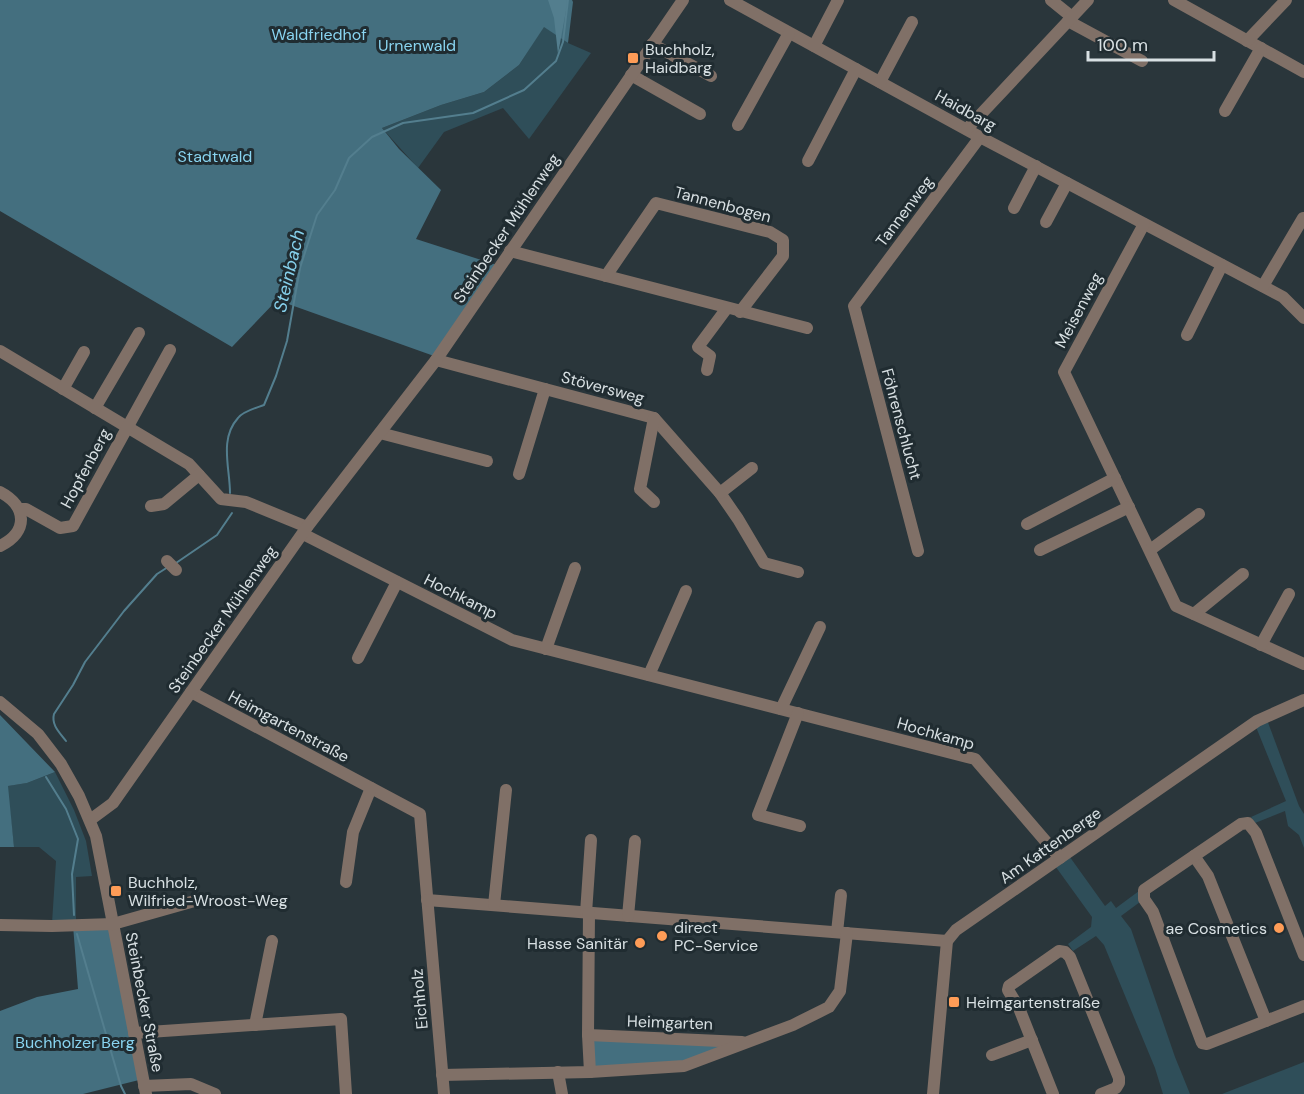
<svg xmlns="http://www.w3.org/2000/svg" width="1304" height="1094" font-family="'DM Sans',sans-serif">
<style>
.green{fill:#2f4e59}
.forest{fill:#446f7f}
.water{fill:#537e8e}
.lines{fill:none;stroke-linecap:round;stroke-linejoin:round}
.stream{stroke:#537e8e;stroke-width:2}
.minor{stroke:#807067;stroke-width:12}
.poi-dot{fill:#fe9c57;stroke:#202c31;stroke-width:2}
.labels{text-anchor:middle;stroke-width:6;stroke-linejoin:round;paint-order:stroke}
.park-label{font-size:16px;fill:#89d4f0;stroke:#202c31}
.poi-label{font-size:16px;fill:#d8e0e3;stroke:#202c31;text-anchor:start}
.street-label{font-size:16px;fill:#d8e0e3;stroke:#202c31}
.water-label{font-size:18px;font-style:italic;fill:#86d1ec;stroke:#202c31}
</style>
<rect width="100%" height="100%" fill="#2a363b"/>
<g class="green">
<polygon points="544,26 568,43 591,53 529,139 503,108 444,132 418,168 382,128 441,105 484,92 519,65"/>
<polygon points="1266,717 1299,806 1304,814 1304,848 1299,835 1288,826 1285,811 1255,823 1251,817 1286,801 1254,722"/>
<polygon points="55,772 74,810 86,841 92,876 76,877 76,922 52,923 56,861 39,847 14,847 7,786 27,783"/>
<polygon points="1067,853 1105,906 1111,901 1116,908 1139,891 1144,899 1121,916 1131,929 1175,1057 1190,1094 1163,1094 1155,1068 1104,945 1096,936 1073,951 1068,944 1091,927 1092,917 1053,863"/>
<polygon points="1304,1062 1304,1094 1222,1094"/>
</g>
<g class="forest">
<polygon points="0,0 572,0 573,2 568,43 544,27 519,65 484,92 441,105 382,128 399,149 441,190 416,239 500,266 434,356 277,300 232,347 0,211"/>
<polygon points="0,715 55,772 27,783 8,786 14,847 0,847"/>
<polygon points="113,924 143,1079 83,1094 0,1094 0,1011 37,997 78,989 73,925"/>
<polygon points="588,1035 749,1042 684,1066 590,1072"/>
</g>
<polygon class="water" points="548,0 568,0 558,54 554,18"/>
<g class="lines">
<g class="stream">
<path d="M230,493C230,468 219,439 238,418C243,411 256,408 264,405L276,376L287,341L300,268L317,215L335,190L349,158L372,137L403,123L473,113L524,90L556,61L563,42L568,0"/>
<polyline points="176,563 217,535 232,513"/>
<path d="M66,741C60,733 51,725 54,714L73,685L85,662L124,611L157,574L168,567"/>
<polyline points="46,777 66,809 78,839 72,874 74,915"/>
<polyline points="77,934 121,1086 125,1094"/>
</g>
<g class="minor">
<polyline points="730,0 980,137 1283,297 1304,318"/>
<polyline points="1051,0 1072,17"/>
<polyline points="1174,0 1304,72"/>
<polyline points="1068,21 1142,61"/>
<polyline points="1247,41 1286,0"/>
<polyline points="652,44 711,76"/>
<polyline points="814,46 838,0"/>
<polyline points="631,75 700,114"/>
<polyline points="880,82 912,22"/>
<polyline points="1225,111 1261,48"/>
<polyline points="738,125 789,33"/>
<polyline points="967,129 1088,0"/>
<polyline points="808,161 856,69"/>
<polyline points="1014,208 1036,166"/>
<polyline points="1046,222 1067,183"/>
<polyline points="1144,224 1064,372 1176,606 1304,664"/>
<polyline points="510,251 807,328"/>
<polyline points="606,276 656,203 770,232 783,240 783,256 740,312"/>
<polyline points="1263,286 1303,218"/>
<polyline points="1187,335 1222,265"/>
<polyline points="0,351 189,464 221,499 246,502 307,527"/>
<polyline points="436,360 654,418 720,493 738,519 764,563 798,572"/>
<polyline points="707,370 710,356 698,347 727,308"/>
<polyline points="63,389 84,352"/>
<polyline points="95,408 139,333"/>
<polyline points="380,433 487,461"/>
<polyline points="519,474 545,389"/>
<path d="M0,492C27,506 29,532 0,546"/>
<polyline points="720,493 752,468"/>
<polyline points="654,502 640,489 654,418"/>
<polyline points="151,506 164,504 199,475"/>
<polyline points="19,509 26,509 60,528 73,526 170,350"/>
<polyline points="1027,524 1115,478"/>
<polyline points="303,534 512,640 975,759 1060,858"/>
<polyline points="1040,550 1129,507"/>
<polyline points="1150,550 1199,514"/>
<polyline points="918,551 854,306 980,137"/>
<polyline points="167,561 176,570"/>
<polyline points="1194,614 1243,574"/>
<polyline points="1261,645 1289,594"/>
<polyline points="546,649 575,568"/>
<polyline points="358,658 397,582"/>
<polyline points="649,675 686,591"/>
<polyline points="191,692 420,814 444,1094"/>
<polyline points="0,702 38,734 61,764 79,796 96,836 146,1094"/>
<polyline points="781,709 820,627"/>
<polyline points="798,713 758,815 800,826"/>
<polyline points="90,820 113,803 307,527 436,360 683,0"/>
<polyline points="1194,856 1208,876 1266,1021"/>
<polyline points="346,882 353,832 371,788"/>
<polyline points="427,900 947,941"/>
<polyline points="494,905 506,790"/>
<polyline points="586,913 591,840"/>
<polyline points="589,913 588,1035 590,1072"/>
<polyline points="628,916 635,841"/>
<polyline points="0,925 52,926 113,924 198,900"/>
<polyline points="837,932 841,895"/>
<polyline points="1304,955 1256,833 1248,823 1241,824 1144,890 1144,899 1153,912 1202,1043 1207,1044 1304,1006"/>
<polyline points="255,1025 272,941"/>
<polyline points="134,1033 341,1019 346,1094"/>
<polyline points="588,1035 742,1042"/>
<polyline points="992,1055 1032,1040"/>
<polyline points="558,1072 562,1094"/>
<polyline points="442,1075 590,1072 684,1066 793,1025 829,1007 840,991 847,933"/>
<polyline points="144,1086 191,1084 215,1094"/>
<polyline points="933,1094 947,941 956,930 1257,721 1304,700"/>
<polyline points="1053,1094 1019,1008 1008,990 1009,986 1059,951 1065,952 1070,957 1119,1078 1119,1083 1116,1088 1101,1094"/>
</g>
</g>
<g class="poi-dot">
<rect x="627" y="52" width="12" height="12" rx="3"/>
<rect x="110" y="885" width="12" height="12" rx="3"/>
<circle cx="1279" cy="928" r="6"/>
<circle cx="662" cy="936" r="6"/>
<circle cx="640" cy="943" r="6"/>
<rect x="948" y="996" width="12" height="12" rx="3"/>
</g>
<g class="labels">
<g class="park-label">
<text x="319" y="40">Waldfriedhof</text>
<text x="417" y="51">Urnenwald</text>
<text x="215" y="162">Stadtwald</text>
<text x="75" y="1048">Buchholzer Berg</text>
</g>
<g class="poi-label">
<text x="645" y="55">Buchholz,<tspan x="645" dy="18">Haidbarg</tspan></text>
<text x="128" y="888">Buchholz,<tspan x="128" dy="18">Wilfried-Wroost-Weg</tspan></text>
<text x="674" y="933">direct<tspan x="674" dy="18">PC-Service</tspan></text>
<text x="1267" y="934" text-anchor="end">ae Cosmetics</text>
<text x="628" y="949" text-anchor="end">Hasse Sanitär</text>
<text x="966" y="1008">Heimgartenstraße</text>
</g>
<g class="street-label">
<text transform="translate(966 110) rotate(29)" y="6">Haidbarg</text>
<text transform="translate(723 204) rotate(15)" y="6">Tannenbogen</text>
<text transform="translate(904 211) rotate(-53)" y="6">Tannenweg</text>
<text transform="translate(506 228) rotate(-56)" y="6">Steinbecker Mühlenweg</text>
<text transform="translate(1078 310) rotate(-62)" y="6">Meisenweg</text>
<text transform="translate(603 387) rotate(15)" y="6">Stöversweg</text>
<text transform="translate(902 424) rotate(75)" y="6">Föhrenschlucht</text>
<text transform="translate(85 468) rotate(-62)" y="6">Hopfenberg</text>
<text transform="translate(461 596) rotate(27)" y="6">Hochkamp</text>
<text transform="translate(222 619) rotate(-55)" y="6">Steinbecker Mühlenweg</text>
<text transform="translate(289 726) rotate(28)" y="6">Heimgartenstraße</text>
<text transform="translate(936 733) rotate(16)" y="6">Hochkamp</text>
<text transform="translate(1050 845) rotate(-35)" y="6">Am Kattenberge</text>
<text transform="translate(419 999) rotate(-95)" y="6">Eichholz</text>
<text transform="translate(145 1002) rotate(79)" y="6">Steinbecker Straße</text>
<text transform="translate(670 1022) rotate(2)" y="6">Heimgarten</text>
</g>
<g class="water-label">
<text transform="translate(289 271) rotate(-77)" y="6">Steinbach</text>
</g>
</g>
<path d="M1088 51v9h126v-9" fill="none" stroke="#d8e0e3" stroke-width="3"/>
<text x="1097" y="51" font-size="18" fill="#d8e0e3" stroke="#202c31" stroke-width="4.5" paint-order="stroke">100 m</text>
</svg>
